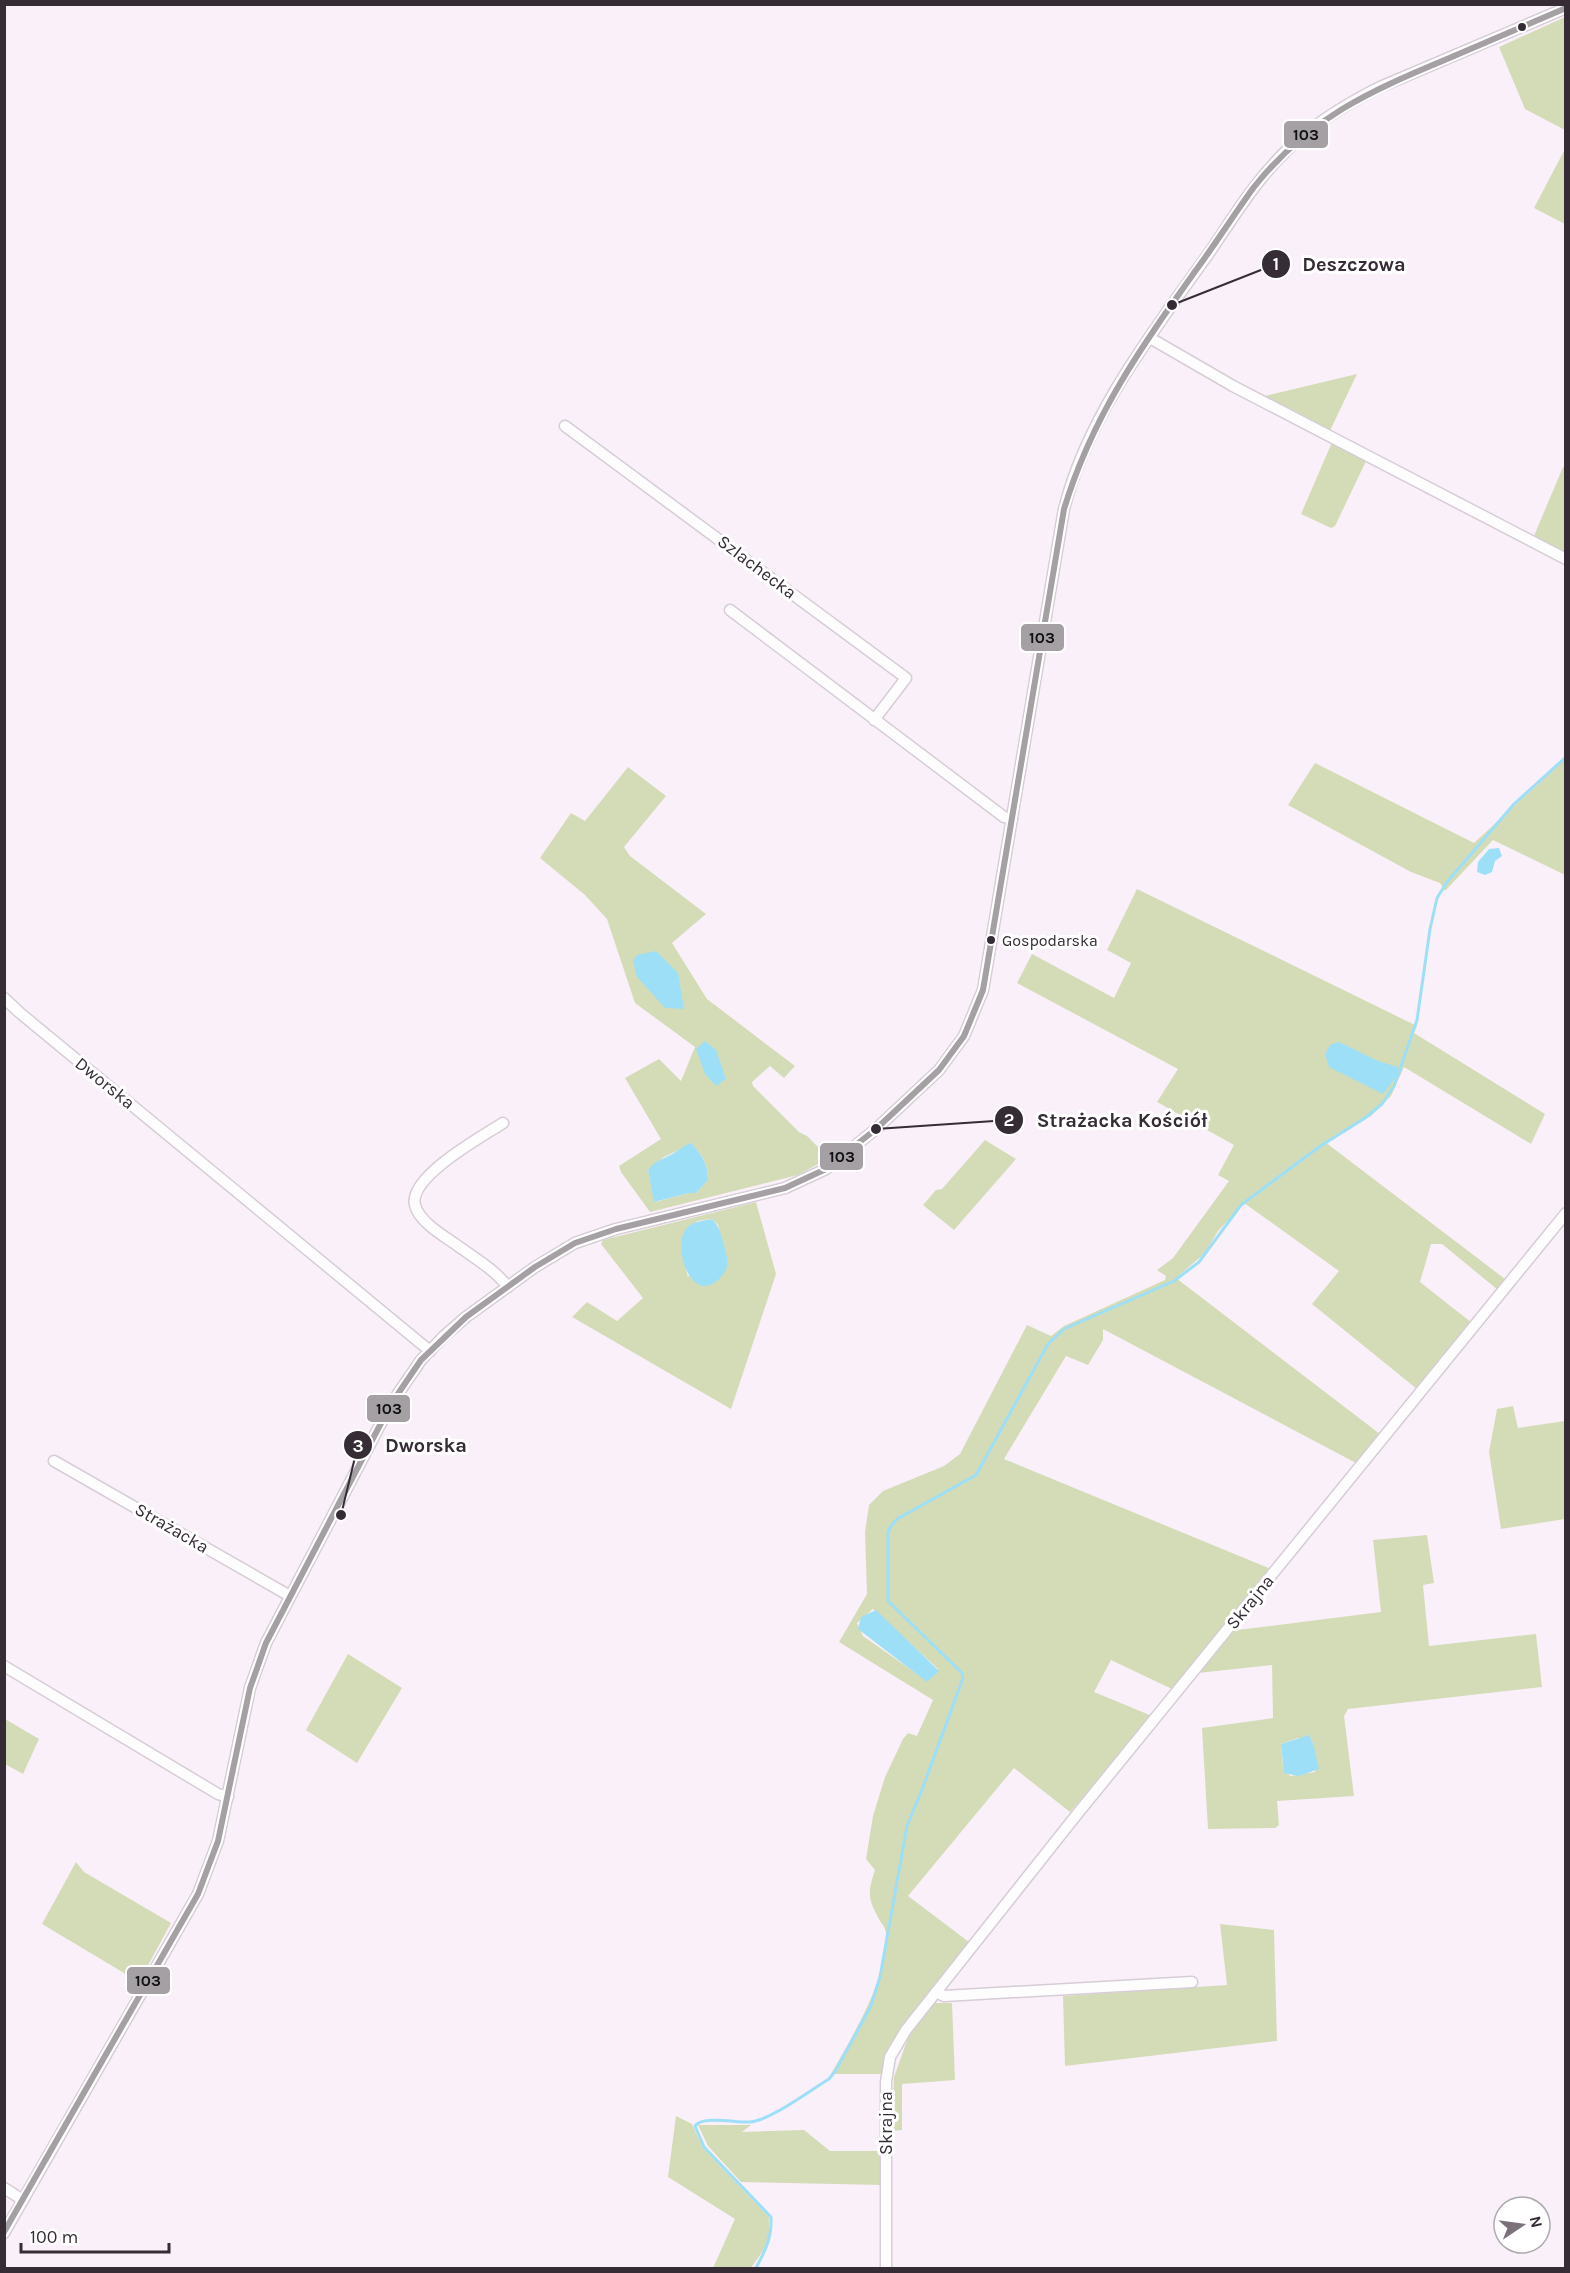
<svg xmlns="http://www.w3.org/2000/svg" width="1570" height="2273" font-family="Karla,sans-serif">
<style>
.green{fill:#d4dcb7;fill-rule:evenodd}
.water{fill:#9ddff7}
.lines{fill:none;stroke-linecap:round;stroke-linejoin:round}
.stream{stroke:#9ddff7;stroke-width:3}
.minor-casing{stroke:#d6cdd6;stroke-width:13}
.minor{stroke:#fefdfe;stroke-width:10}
.bus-1-casing{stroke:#fff;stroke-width:10}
.bus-1{stroke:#a4a0a4;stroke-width:6}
.bus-dot{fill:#352c35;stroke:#fff;stroke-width:2}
.labels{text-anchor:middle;stroke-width:6;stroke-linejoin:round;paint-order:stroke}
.bus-label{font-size:16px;fill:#352c35;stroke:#fff;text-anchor:start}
.street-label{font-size:18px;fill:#352c35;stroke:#fff}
.leader{fill:none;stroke:#352c35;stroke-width:2}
.callout-dot{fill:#352c35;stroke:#fff;stroke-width:2}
.mark-label{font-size:18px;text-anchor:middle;font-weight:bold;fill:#fff}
.callout-label{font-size:20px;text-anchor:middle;font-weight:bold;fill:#352c35;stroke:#fff;stroke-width:6;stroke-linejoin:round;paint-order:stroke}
.line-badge{stroke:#fff;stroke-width:2}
.pale-badge-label{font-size:16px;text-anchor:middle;font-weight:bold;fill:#111}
</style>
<rect width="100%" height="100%" fill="#faf0fa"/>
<g class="green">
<polygon points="1565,17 1565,130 1525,109 1499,47"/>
<polygon points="1565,149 1565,224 1534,208"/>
<polygon points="1357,374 1327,437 1256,398"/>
<polygon points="1333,440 1367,459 1335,526 1331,528 1301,514"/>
<polygon points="1563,467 1566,468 1565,560 1531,543"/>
<polygon points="1565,759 1565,875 1493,840 1445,891 1440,883 1411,872 1288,805 1315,763 1474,843"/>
<path d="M628,767L666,796L624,847L630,856L706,914L672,943L707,999L795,1066L784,1078L770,1066L752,1082L753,1086L799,1132L807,1136L829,1158L798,1175L650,1212L621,1172L619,1166L661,1139L625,1078L659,1059L681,1081L695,1047L635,1003L607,919L585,895L540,858L571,813L585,821ZM691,1144C702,1154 708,1164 708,1180L696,1193H689L655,1202L648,1170L664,1157Z"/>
<path d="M1137,889L1417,1026L1414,1033L1545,1114L1531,1144L1404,1067L1391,1096L1371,1116L1325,1142L1505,1279L1498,1290L1442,1244H1431L1420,1282L1472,1323L1417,1389L1312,1304L1339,1271L1244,1203L1218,1231L1205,1253L1176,1278L1380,1434L1356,1463L1103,1329V1340L1088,1365L1066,1356L1004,1459L1271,1569L1227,1625L1237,1630L1381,1612L1373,1540L1427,1535L1434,1583L1423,1585L1429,1646L1536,1634L1542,1687L1348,1709L1344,1716L1354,1796L1277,1801L1279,1825L1275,1828L1208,1829L1202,1728L1273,1718L1272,1665L1198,1673L1174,1690L1111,1660L1094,1692L1152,1716L1070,1812L1014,1768L908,1896L969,1942L902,2035L890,2074H831C854,2033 886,1983 886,1934C886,1929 883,1925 880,1921C868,1899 867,1894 875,1870L866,1859L873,1816L885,1777L903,1739L908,1733L917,1736L933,1700L839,1642L867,1594L865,1532L869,1505L883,1491L944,1466L960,1454L1027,1325L1051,1336L1064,1326L1165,1280L1166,1276L1157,1270L1173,1258L1229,1181L1218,1175L1234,1145L1157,1102L1178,1069L1017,983L1032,954L1114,998L1131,963L1107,950ZM873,1609L938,1669L927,1681L863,1636L857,1623ZM1298,1738L1312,1740L1315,1772L1290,1776L1283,1766L1281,1744Z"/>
<polygon points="985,1140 1016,1159 954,1230 923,1205 936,1190 942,1189"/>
<path d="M756,1202L776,1274L731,1409L572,1317L587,1302L617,1321L643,1298L601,1244L603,1240ZM712,1219L718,1225L720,1236L688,1277L682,1254L697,1221Z"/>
<polygon points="1513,1406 1518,1428 1565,1421 1565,1519 1501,1529 1489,1452 1497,1409"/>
<polygon points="348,1654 402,1688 357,1763 306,1730"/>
<polygon points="5,1719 39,1739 23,1774 5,1764"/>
<polygon points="76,1862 84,1872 171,1923 139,1982 42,1924"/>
<polygon points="1220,1924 1274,1930 1277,2041 1065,2066 1063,1996 1227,1985"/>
<polygon points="933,2003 952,2003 955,2080 902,2084 902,2130 892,2131 894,2077 909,2035"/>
<polygon points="676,2116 692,2124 703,2148 769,2217 769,2242 751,2268 713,2268 735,2219 668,2177"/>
<polygon points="698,2125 751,2125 742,2132 804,2130 830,2151 883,2151 883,2185 741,2182 708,2146"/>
</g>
<g class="water">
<polygon points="1499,848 1502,856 1495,861 1492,872 1485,875 1477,872 1478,862 1489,849"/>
<polygon points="656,951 678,973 684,1009 665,1008 637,977 633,961 637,955"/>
<polygon points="705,1041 716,1050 726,1079 716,1086 705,1074 696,1049"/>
<polygon points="1339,1042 1378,1061 1398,1067 1399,1073 1383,1094 1329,1067 1325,1054 1330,1045"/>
<path d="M691,1143C702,1155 708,1164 708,1180L696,1193H689L654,1202L648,1170C655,1161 659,1161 668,1156C676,1153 682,1146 691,1143Z"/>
<path d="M712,1219C721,1227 724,1246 727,1258C729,1266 725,1273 719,1279C691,1306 672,1247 686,1229C692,1221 704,1221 712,1219Z"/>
<polygon points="876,1610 939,1671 927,1682 858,1629 861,1617"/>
<polygon points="1309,1735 1313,1743 1319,1769 1299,1776 1284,1773 1281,1744"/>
</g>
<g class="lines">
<path class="stream" d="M756,2268C765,2251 772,2238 771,2217L704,2147L695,2126C703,2115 736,2123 750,2122C771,2120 809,2091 829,2079L836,2070L871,2006L880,1977L907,1826L923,1787L963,1678L962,1673L888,1601V1532L891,1526L897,1519L976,1475L1048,1344L1064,1329L1174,1281L1199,1262L1241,1205L1319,1147L1365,1118L1382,1104L1394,1086L1417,1020L1430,929L1437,898L1447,882L1514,804L1566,757"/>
<g class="minor-casing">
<g id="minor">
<polyline points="1150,338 1233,386 1566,559"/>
<polyline points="565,426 906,678 874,720"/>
<polyline points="730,610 1004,817 1012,819"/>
<polyline points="4,998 20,1013 430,1351"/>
<path d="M503,1123C483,1136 408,1177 415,1205C419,1222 444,1236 458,1246C475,1258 495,1270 508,1287"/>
<polyline points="54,1461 290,1596"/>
<polyline points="4,1666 218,1794 228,1797"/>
<polyline points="936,1992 944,1996 1192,1982"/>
<polyline points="4,2188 23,2200"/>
<path d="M4,2233L198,1894L218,1841L250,1688L266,1643L391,1404L421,1360L444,1336L466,1317L535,1267L575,1243L616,1229L785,1188L826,1169L876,1129L939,1070L964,1036L983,990L1064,509C1088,414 1153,332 1209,253C1233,218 1255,181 1286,151C1313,124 1346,104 1380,87L1566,8"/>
<polyline points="886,2268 886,2082 890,2057 906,2030 1078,1813 1566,1213"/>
</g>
</g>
<use href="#minor" class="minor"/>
<g class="bus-1-casing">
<path id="bus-1" d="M4,2232L198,1894L218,1841L250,1688L266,1643L391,1404L421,1360L466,1317L535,1267L575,1243L616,1229L785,1188L826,1169L876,1129L939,1070L964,1036L983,990L1064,509C1093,414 1142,346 1199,266C1218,240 1235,213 1254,187C1309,118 1368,92 1447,59C1486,42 1526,25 1566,8"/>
</g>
<use href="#bus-1" class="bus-1"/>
</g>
<g class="bus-dot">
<circle cx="1522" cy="27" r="5"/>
<circle cx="991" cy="940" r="5"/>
</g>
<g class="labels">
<g class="bus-label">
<text x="1002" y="946">Gospodarska</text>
</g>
<g class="street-label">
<text transform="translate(757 567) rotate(37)" y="6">Szlachecka</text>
<text transform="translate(105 1083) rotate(39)" y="6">Dworska</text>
<text transform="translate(172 1528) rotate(30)" y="6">Strażacka</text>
<text transform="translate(1250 1602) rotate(-51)" y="6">Skrajna</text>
<text transform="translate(886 2123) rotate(-90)" y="6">Skrajna</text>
</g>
</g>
<path class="leader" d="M1172 305L1276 264M876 1129L1009 1120M341 1515L358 1445"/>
<g class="callout-dot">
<circle cx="1172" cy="305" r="6"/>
<circle cx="876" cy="1129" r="6"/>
<circle cx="341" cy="1515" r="6"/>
<circle cx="1276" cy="264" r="15"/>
<circle cx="1009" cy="1120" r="15"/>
<circle cx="358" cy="1445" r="15"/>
</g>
<g class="mark-label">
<text x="1276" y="270">1</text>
<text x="1009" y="1126">2</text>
<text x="358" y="1452">3</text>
</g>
<g class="callout-label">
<text x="1354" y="271">Deszczowa</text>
<text x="1122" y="1127">Strażacka Kościół</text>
<text x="426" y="1452">Dworska</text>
</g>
<g class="line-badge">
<rect x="1283" y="120" width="46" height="29" rx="6" fill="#a4a0a4"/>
<rect x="1020" y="623" width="45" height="29" rx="6" fill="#a4a0a4"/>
<rect x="819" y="1142" width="45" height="29" rx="6" fill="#a4a0a4"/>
<rect x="366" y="1394" width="45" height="29" rx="6" fill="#a4a0a4"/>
<rect x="126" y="1966" width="45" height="29" rx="6" fill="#a4a0a4"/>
</g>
<g class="pale-badge-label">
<text x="1306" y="140">103</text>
<text x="1042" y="643">103</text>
<text x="842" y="1162">103</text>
<text x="389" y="1414">103</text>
<text x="148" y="1986">103</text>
</g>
<rect width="1570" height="2273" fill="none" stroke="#352c35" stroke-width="12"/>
<g transform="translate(1522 2225) rotate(77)"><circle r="28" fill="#ffffff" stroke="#aeabae" stroke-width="1.5"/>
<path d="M0-4.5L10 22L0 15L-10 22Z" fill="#7a717a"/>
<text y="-9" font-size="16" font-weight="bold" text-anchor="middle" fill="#352c35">N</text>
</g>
<path d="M21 2243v9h148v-9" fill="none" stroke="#352c35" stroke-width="3"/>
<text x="30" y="2243" font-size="18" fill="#352c35" stroke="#ffffff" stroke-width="4.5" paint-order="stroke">100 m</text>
</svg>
